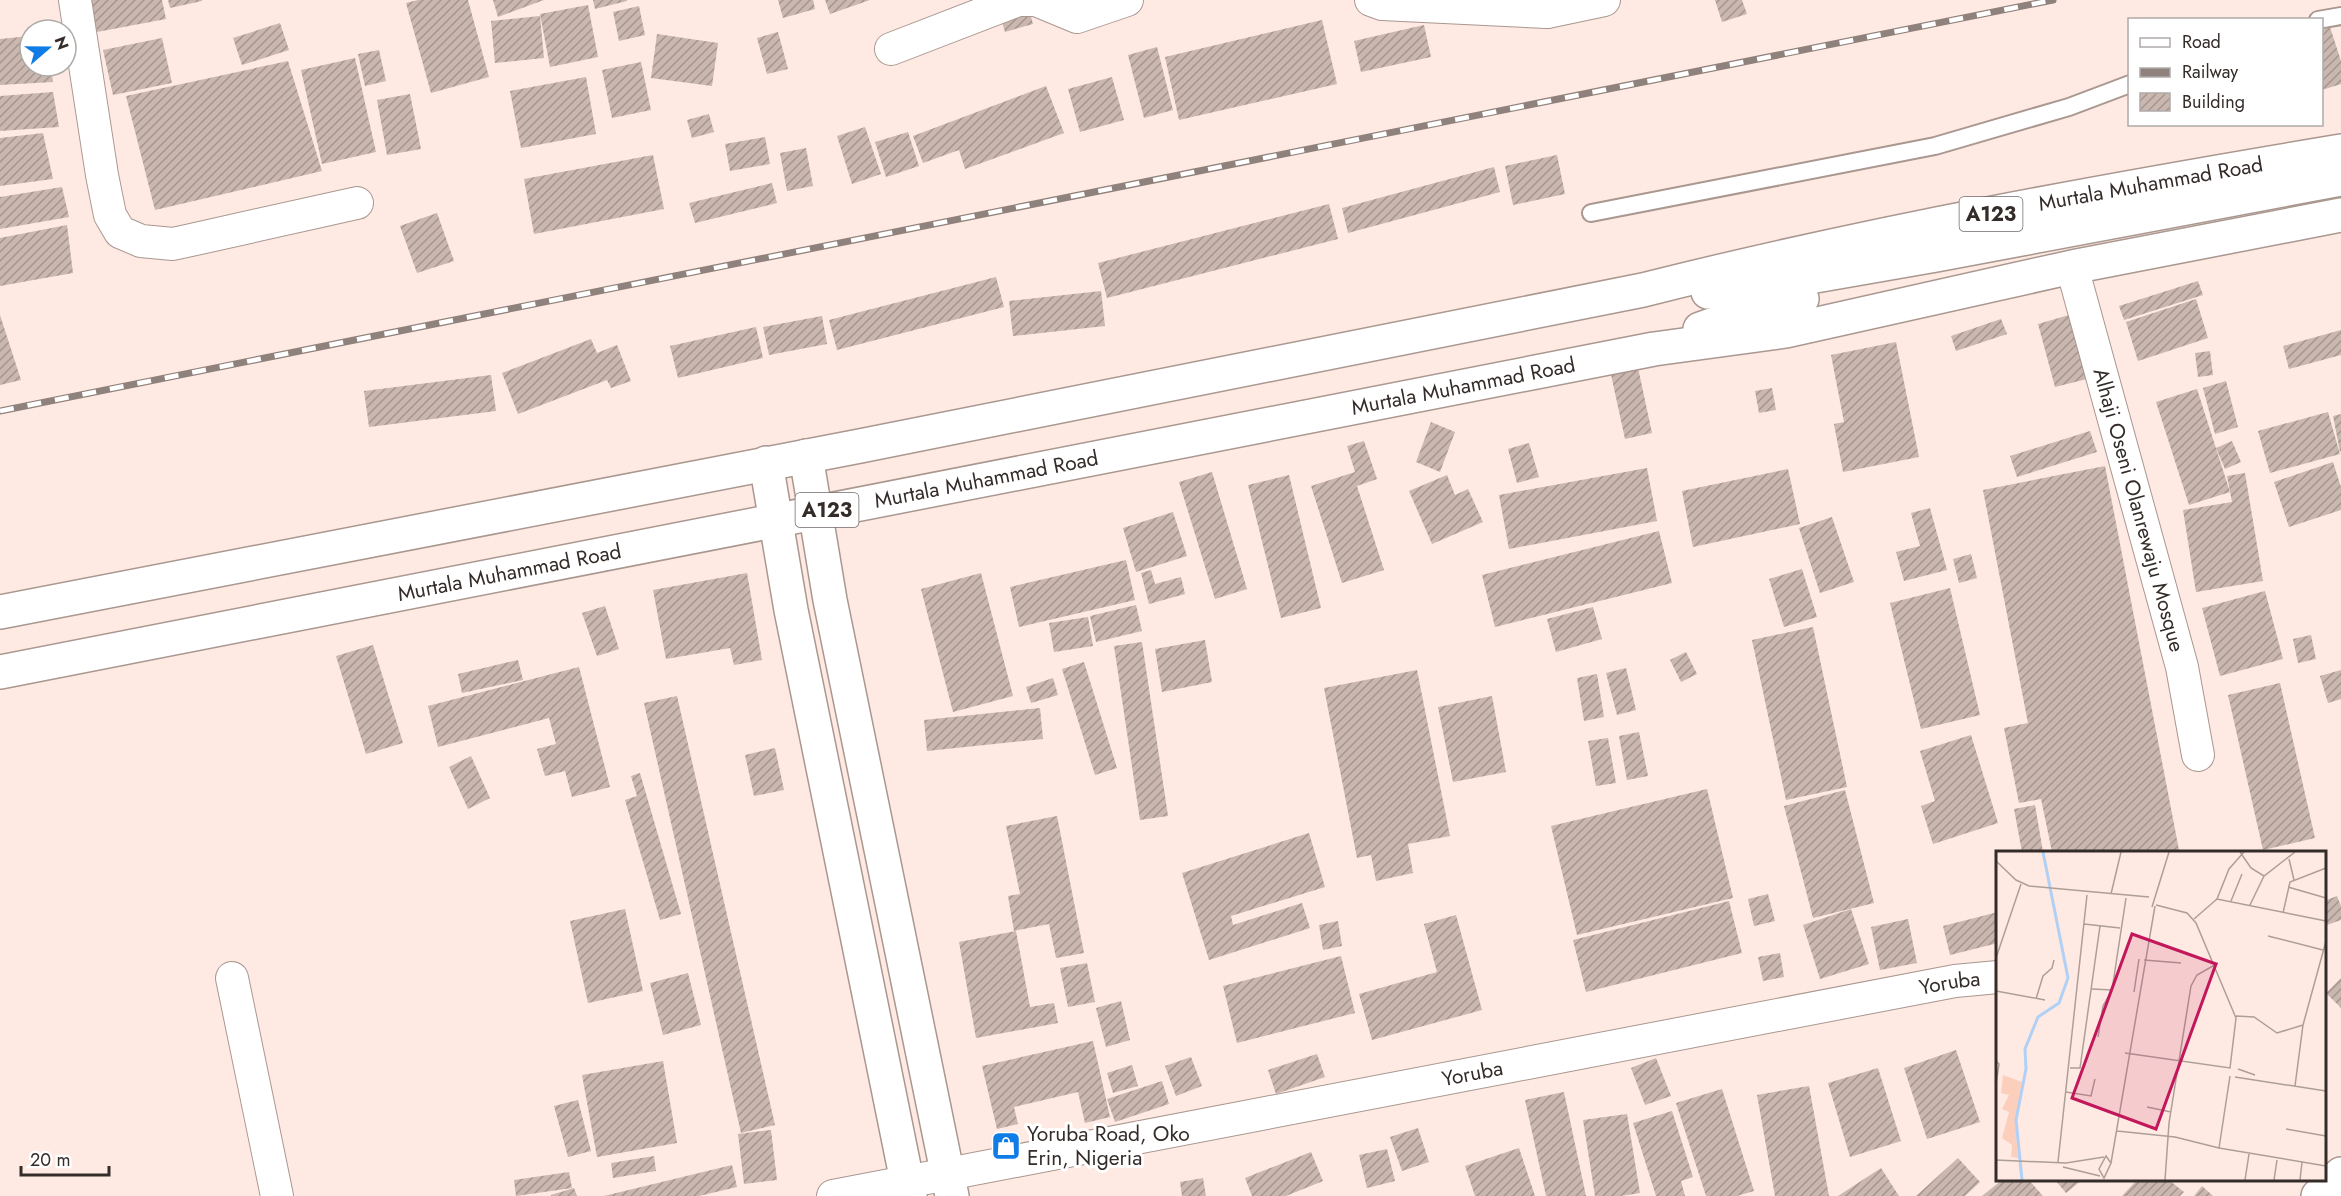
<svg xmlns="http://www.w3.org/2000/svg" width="2341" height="1196" font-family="Jost,sans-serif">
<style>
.building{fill:url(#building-hatch)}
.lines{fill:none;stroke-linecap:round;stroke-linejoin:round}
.lane-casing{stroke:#a99790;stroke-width:20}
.street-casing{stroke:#a99790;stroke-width:34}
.primary-casing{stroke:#a99790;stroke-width:36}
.highway-casing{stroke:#a99790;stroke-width:36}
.lane{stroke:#fff;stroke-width:16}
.street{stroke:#fff;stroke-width:32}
.primary{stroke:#fff;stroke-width:33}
.highway{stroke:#fff;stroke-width:33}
.rail-casing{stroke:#8f817c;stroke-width:7}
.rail{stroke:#fff;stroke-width:4.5;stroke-dasharray:14;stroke-linecap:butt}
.labels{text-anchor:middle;stroke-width:6;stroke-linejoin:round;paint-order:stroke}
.shield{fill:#fff;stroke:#716b69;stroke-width:1.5}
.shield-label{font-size:20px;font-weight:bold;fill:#342c29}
.street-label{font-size:21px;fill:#342c29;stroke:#fff}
.poi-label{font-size:21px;fill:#342c29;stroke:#fff;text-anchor:start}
.inset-river{fill:none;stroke:#b0d0f6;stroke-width:3}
.inset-road{fill:none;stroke:#ad9e98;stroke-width:1.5}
.view{fill:#c2185b;fill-opacity:0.15;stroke:#c2185b;stroke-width:3}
.inset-edge{fill:none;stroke:#342c29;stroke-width:3}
</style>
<defs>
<pattern id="building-hatch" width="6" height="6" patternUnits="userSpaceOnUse" patternTransform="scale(1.5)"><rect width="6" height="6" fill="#cab7af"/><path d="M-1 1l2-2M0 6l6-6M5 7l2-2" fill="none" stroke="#a5958e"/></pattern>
</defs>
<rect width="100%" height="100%" fill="#feeae2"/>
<g class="building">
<polygon points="91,0 162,0 166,19 97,32"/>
<polygon points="168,0 202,0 202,1 170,8"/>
<polygon points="418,0 468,0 489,77 431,93 406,3"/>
<polygon points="493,0 544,0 498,17"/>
<polygon points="593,0 627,0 627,1 595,9"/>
<polygon points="778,0 813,0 815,9 783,18"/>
<polygon points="825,0 870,0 830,14"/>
<polygon points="1715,0 1742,0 1747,14 1722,22"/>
<polygon points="588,5 598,57 550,67 540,14"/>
<polygon points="1028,5 1033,24 1005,32 999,13"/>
<polygon points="639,6 645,35 619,41 613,12"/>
<polygon points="540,16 544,58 495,63 491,21"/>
<polygon points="1322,20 1337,84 1179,120 1165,57"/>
<polygon points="280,23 289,50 242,65 233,38"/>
<polygon points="1424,25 1431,57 1361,72 1354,41"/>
<polygon points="2330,27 2341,61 2341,84 2322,90 2322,30"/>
<polygon points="778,32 788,69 767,74 757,38"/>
<polygon points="657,34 718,43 712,86 651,78"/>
<polygon points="30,36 30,66 51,66 53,82 0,85 0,39"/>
<polygon points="162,38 172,83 113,95 103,50"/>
<polygon points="1157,47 1173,110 1144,118 1128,55"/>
<polygon points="379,50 386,81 365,86 358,54"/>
<polygon points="355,58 376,152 322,164 301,70"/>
<polygon points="288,61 322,171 155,210 126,96"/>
<polygon points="641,62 651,110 612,118 602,70"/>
<polygon points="586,77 596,134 521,148 510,91"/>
<polygon points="1112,77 1124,120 1080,132 1068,89"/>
<polygon points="1046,86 1064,133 965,169 959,150 923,163 913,136"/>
<polygon points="53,92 59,127 0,131 0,96"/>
<polygon points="410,94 421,149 387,155 377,100"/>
<polygon points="709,114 714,132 692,138 687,120"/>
<polygon points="865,127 881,174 852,184 837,136"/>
<polygon points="908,132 919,166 886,177 875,142"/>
<polygon points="43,133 53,179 0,186 0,138"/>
<polygon points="765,137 770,164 730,171 725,144"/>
<polygon points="806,148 813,186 787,191 780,153"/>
<polygon points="653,155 664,209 534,234 524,179"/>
<polygon points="1557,155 1565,194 1513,205 1505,166"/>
<polygon points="1494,167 1500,192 1348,233 1342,208"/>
<polygon points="772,183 777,203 695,223 689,203"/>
<polygon points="62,187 69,217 0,229 0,197"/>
<polygon points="1329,204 1338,239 1107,298 1098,263"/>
<polygon points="437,213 454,261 417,273 400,226"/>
<polygon points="67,225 73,273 0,286 0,238"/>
<polygon points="996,277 1004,307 837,350 829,320"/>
<polygon points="2198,281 2203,295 2124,320 2119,306"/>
<polygon points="1101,291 1105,326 1013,336 1009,301"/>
<polygon points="2196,299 2208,338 2138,361 2126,322"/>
<polygon points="0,315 21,380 0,385"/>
<polygon points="2069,315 2087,379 2055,387 2038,324"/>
<polygon points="822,316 827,344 769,355 763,327"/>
<polygon points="2001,319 2007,334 1956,351 1951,336"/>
<polygon points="756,327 763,358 678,378 670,346"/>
<polygon points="2341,330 2341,355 2289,369 2283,346"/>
<polygon points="591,339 597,353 617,345 631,381 611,388 607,380 518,414 502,373"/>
<polygon points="1896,342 1919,457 1843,472 1834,424 1844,422 1831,355"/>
<polygon points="2210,351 2213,375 2198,377 2195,353"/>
<polygon points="1637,363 1652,433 1625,439 1610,370"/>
<polygon points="491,375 496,411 369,427 364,391"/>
<polygon points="2226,381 2238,427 2215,434 2203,388"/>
<polygon points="1772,388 1776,410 1759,413 1755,391"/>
<polygon points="2197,389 2230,492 2189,505 2156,402"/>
<polygon points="2328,412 2340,454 2270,473 2258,431"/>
<polygon points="2341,414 2341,451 2340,452 2333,416"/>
<polygon points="1431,422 1455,432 1440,472 1416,462"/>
<polygon points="2090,431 2097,452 2017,477 2010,456"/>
<polygon points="1364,441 1377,479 1357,486 1384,570 1342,583 1311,486 1355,472 1347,446"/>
<polygon points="2232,441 2241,462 2225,469 2216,448"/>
<polygon points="1529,443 1539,477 1517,483 1508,449"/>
<polygon points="2333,462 2341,487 2341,510 2289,527 2274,482"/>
<polygon points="2105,466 2179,850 2166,852 2052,852 2041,799 2019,803 2004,728 2028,723 1983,490"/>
<polygon points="1647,468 1657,521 1509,549 1499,495"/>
<polygon points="1788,469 1800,524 1693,547 1682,491"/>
<polygon points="1212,472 1247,589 1215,599 1179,482"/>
<polygon points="2245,473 2263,581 2196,592 2183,510 2232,502 2227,476"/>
<polygon points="1289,475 1321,608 1281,618 1248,485"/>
<polygon points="1447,475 1455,495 1468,489 1483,522 1432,544 1409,491"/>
<polygon points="1930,508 1947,570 1904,581 1896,552 1920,546 1911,513"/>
<polygon points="1173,512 1187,556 1136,572 1123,528"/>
<polygon points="1832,517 1854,582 1820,593 1799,528"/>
<polygon points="1659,531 1672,583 1495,627 1482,575"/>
<polygon points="1971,554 1977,578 1959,583 1953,559"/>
<polygon points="1126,560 1135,600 1019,627 1010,587"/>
<polygon points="1802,569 1817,617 1784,627 1769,579"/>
<polygon points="1151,570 1155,584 1181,577 1185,594 1149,604 1141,573"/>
<polygon points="747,573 762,660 734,665 730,648 666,659 653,590"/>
<polygon points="981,573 1013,696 953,712 921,589"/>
<polygon points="1950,588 1980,715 1921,729 1890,603"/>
<polygon points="2265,591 2283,659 2220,676 2202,608"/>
<polygon points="1136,605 1142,631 1096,642 1090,616"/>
<polygon points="605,606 619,649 597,656 582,613"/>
<polygon points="1593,607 1602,639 1556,652 1547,619"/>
<polygon points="1088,617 1093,646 1054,652 1049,623"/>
<polygon points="1813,627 1847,787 1786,800 1752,640"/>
<polygon points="2311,635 2316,659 2298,663 2293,639"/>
<polygon points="1205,640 1212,682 1162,692 1155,649"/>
<polygon points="1142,642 1168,816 1140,820 1114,646"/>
<polygon points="373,645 403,743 366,754 336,656"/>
<polygon points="1686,652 1697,674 1681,682 1670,660"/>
<polygon points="518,660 523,680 462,693 458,674"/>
<polygon points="1084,662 1117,768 1095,775 1062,669"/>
<polygon points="579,667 610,787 572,797 565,771 545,776 537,749 556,744 549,718 438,747 428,706"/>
<polygon points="1626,668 1636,710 1617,715 1606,673"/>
<polygon points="1417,670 1450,836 1408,844 1413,873 1376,881 1371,855 1357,858 1324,688"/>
<polygon points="2341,670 2341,699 2328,703 2320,676"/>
<polygon points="1597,674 1604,717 1584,721 1577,678"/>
<polygon points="1053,678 1058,695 1031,703 1026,687"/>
<polygon points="2280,683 2315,838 2263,850 2228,695"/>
<polygon points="677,696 775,1125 741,1133 644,703"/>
<polygon points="1492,696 1506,772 1453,782 1438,707"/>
<polygon points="1040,708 1043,739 927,751 924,720"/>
<polygon points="1639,732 1648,776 1627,780 1619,736"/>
<polygon points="1971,735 1998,823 1933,844 1921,806 1935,801 1920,751"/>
<polygon points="1608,738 1616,783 1596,786 1588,741"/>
<polygon points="775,748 784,790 754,796 745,755"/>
<polygon points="471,756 490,798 468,809 449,767"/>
<polygon points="640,773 681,914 660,920 625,800 637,796 631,776"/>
<polygon points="1707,789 1733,898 1577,935 1551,826"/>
<polygon points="1845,790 1874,903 1813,918 1784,806"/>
<polygon points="2035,805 2043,852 2022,852 2014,809"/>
<polygon points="1057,816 1084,953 1056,958 1049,924 1014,931 1008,896 1020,894 1006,826"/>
<polygon points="1309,833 1325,887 1231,916 1233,925 1302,903 1310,928 1209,960 1182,873"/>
<polygon points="1768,894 1775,921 1754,926 1748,899"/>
<polygon points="2337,896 2341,906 2341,920 2324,926 2324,901"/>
<polygon points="1729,901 1742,953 1586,992 1573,940"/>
<polygon points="625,909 643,991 588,1003 570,921"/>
<polygon points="1851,909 1869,964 1820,979 1803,925"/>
<polygon points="1998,912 1998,943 1950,955 1943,926"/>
<polygon points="1456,915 1482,1010 1372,1040 1359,994 1437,972 1424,924"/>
<polygon points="1908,919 1917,963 1880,970 1871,927"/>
<polygon points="1338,921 1342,946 1323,950 1319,925"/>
<polygon points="1016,931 1030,1007 1054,1003 1058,1023 976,1038 959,942"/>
<polygon points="1780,953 1784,977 1763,981 1758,957"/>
<polygon points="1341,956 1355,1013 1237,1043 1223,986"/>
<polygon points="1087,963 1095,1002 1068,1007 1060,968"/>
<polygon points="688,973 701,1025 663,1035 650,983"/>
<polygon points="2341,978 2341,1008 2326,993"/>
<polygon points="1121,1001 1130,1040 1106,1047 1096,1008"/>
<polygon points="1093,1041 1110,1117 1085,1123 1078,1092 1014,1107 1018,1124 997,1129 982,1066"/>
<polygon points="1956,1050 1980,1122 1927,1139 1904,1068"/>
<polygon points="1317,1054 1325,1077 1276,1094 1268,1070"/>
<polygon points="1191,1057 1202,1086 1176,1096 1165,1066"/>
<polygon points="1656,1058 1671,1096 1645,1105 1631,1068"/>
<polygon points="663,1061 677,1143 597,1157 582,1075"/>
<polygon points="1132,1065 1138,1086 1113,1093 1107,1073"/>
<polygon points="1878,1068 1901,1141 1850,1157 1828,1083"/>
<polygon points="1162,1081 1169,1104 1115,1122 1107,1099"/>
<polygon points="1809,1086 1829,1196 1775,1196 1757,1095"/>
<polygon points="1722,1089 1754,1191 1737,1196 1706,1196 1676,1103"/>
<polygon points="1564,1092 1586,1196 1546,1196 1525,1100"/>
<polygon points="578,1100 591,1151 568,1157 554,1106"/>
<polygon points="1672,1111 1693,1177 1681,1181 1685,1196 1656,1196 1633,1123"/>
<polygon points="1627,1114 1640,1193 1621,1196 1595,1196 1583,1120"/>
<polygon points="1418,1128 1429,1162 1402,1171 1390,1137"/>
<polygon points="771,1130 777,1180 744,1184 738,1134"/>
<polygon points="1519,1148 1535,1196 1475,1196 1465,1166"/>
<polygon points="1387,1149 1395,1181 1367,1188 1359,1155"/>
<polygon points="1311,1152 1323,1181 1286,1196 1252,1196 1245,1178"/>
<polygon points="654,1156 656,1171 613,1178 611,1163"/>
<polygon points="1958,1158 1980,1182 1965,1196 1916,1196"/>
<polygon points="732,1165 737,1187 699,1196 604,1196"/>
<polygon points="1881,1168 1899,1196 1838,1196"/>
<polygon points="569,1172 572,1188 516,1196 514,1180"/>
<polygon points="1203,1178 1206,1196 1182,1196 1180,1182"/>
<polygon points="2002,1180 2029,1180 2043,1196 1982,1196"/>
<polygon points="2055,1180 2082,1180 2066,1193"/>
<polygon points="2137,1180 2169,1180 2184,1192 2180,1196 2122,1196"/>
<polygon points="2202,1186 2213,1196 2194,1196"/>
<polygon points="574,1188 577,1196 551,1196 551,1195"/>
</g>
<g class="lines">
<g class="lane-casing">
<g id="lane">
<polyline points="2318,20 2341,16"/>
<polyline points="1591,213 1935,146 2069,107 2130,84"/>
</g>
</g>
<g class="street-casing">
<g id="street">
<polyline points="75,0 102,175 110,215 120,232 141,241 173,244 357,203"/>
<polyline points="1371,0 1382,4 1547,12"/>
<polyline points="1542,0 1547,12 1604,0"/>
<polyline points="891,49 1018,0 1036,0 1077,17 1127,0"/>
<path id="s1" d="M2072,267L2182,667L2198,755"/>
<polyline points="232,978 277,1196"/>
<path id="s2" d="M833,1196L1955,981L1998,977"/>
</g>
</g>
<g class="primary-casing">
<g id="primary">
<polyline points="806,456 830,600 952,1196"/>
<polyline points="766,463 791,610 910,1196"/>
<polyline points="2318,1196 2341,1174"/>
</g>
</g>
<g class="highway-casing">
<g id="highway">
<polyline points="1708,292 1764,285 1936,255 2341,179"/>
<polyline points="1700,329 1766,306 1802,299"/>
<path id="s3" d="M0,612L860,446L1643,290C1873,232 2107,190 2341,151"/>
<path id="s4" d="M0,672L1654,349L1786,331L2072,267L2341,215"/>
</g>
</g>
<use href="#lane" class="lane"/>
<use href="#street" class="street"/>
<use href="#primary" class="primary"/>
<use href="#highway" class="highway"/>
<g class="rail-casing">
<polyline id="rail" points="0,411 2053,0"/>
</g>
<use href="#rail" class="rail"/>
</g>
<defs>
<g id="shop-square" transform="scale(1.5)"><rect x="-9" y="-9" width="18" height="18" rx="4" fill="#0f7de5" stroke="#fff"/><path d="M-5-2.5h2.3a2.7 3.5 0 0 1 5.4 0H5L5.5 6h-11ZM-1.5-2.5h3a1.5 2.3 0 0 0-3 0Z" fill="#fff"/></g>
</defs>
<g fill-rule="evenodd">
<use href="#shop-square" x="1006" y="1146"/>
</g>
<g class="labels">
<g class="shield">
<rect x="1959.5" y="197" width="63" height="34" rx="4.5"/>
<rect x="795.5" y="493" width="63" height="34" rx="4.5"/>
</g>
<g class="shield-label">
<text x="1991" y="221">A123</text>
<text x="827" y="517">A123</text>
</g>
<g class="street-label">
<text dy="7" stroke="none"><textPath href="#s3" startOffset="2193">Murtala Muhammad Road</textPath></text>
<text dy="7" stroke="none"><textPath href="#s4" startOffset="1491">Murtala Muhammad Road</textPath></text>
<text dy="7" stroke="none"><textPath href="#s4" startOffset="1005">Murtala Muhammad Road</textPath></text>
<text dy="7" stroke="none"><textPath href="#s1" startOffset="252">Alhaji Oseni Olanrewaju Mosque</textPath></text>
<text dy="7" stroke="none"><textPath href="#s4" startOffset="519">Murtala Muhammad Road</textPath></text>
<text dy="7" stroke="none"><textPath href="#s2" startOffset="1137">Yoruba</textPath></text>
<text dy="7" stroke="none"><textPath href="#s2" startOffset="651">Yoruba</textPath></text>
</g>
<g class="poi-label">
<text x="1027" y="1141">Yoruba Road, Oko<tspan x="1027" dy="24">Erin, Nigeria</tspan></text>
</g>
</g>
<g transform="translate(1996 851)">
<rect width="330" height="330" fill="#feeae2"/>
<path d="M7,224L26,231L19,269L22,307L15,306L16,294L6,287L13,261L6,258L13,244L5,242Z" fill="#fccfbd"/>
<path class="inset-river" d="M26,329L20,269L30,218L29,198L42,166L63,152L72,127L47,1"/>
<path class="inset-road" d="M244,1L255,17L268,25L299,1M293,8L298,29M0,10L20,29L33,35L153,46M292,36L330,47M115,43L125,1M221,48L233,18L248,1M235,50L246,23M254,54L268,25M156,56L173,1M287,62L294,31L330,17M198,68L221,48L330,70M88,73L124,77M272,85L327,99M0,107L25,33M148,109L185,112M96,138L116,139L130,47M0,140L49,149M138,141L143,108M40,148L47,125L56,117L58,109M240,165L258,166L281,182L307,174M102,186L107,155L116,139M129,202L234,217L240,167L200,72L191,62L160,54M0,210L3,213L0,233M74,217H84L104,75M242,218L259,224M239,226L330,240M299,235L307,174L330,90M70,241L95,245L99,228M151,256L175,261M290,278L330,285M121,280L179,286L223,297L330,315M223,297L234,225M110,305L115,312L108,327L103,318ZM0,309L70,312L108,306M62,311L91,44M115,312L159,55M67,316L104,325M169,329L173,272L195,135L201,124L222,112M249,329L253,303M278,329L281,309M304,329L306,311"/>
<path class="view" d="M136,83L220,113L160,278L76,247Z"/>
<rect width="330" height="330" class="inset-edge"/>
</g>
<rect x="2128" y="18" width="195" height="108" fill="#ffffff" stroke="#aeaba9" stroke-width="1.5"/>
<rect x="2140" y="38" width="30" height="9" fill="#ffffff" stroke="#aeaba9" stroke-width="1.5"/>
<text x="2182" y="48" font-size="18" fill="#342c29">Road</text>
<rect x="2140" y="68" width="30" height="9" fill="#8f817c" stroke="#aeaba9" stroke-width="1.5"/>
<text x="2182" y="78" font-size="18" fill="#342c29">Railway</text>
<rect x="2140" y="93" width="30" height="18" fill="url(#building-hatch)" stroke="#aeaba9" stroke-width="1.5"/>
<text x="2182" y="108" font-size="18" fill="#342c29">Building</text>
<g transform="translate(48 48) rotate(70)"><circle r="28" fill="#ffffff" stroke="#aeaba9" stroke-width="1.5"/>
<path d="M0-4.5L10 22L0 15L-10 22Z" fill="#0f7de5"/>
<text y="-9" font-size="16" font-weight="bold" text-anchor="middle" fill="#342c29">N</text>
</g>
<path d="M21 1166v9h88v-9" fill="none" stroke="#342c29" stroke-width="3"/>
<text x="30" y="1166" font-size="18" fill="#342c29" stroke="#ffffff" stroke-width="4.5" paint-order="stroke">20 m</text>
</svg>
